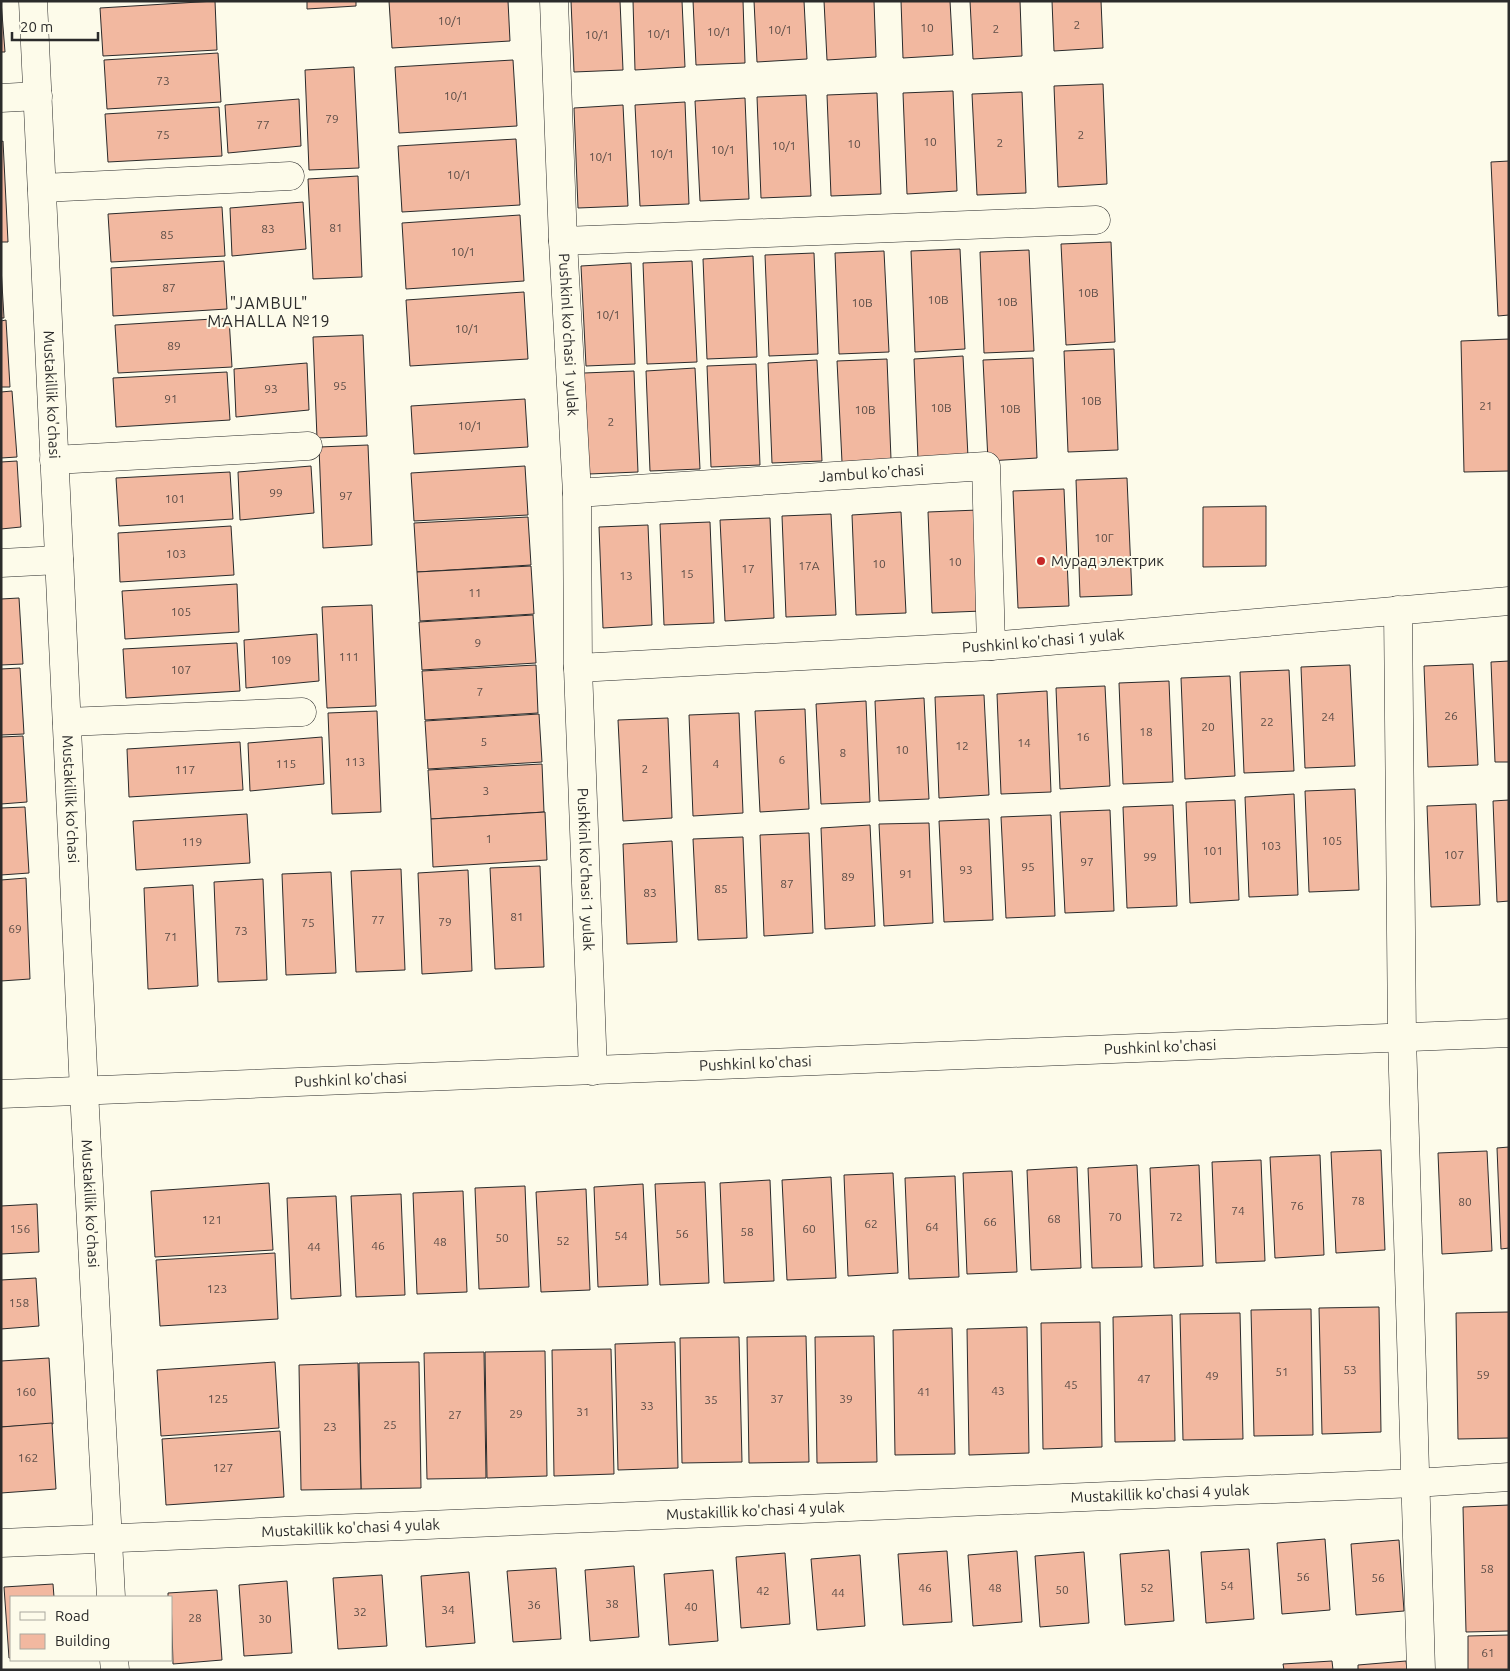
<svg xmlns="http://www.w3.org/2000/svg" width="1510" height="1671" font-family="Ubuntu,sans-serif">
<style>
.building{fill:#f2b8a0;stroke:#2b2b2b}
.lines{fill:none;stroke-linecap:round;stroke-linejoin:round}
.minor-casing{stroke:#2b2b2b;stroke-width:29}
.minor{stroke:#fdfbea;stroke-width:28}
.poi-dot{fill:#c62828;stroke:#fdfbea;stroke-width:2}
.labels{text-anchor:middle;stroke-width:4;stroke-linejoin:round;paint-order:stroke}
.number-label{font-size:12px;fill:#5d4e48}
.street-label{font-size:15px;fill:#2b2b2b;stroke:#fdfbea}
.poi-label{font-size:15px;fill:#2b2b2b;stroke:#fdfbea;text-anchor:start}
.neighbourhood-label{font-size:16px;letter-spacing:1px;fill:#2b2b2b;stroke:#fdfbea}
</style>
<rect width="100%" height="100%" fill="#fdfbea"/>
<g class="building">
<polygon points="1,1 5,52 1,52"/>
<polygon points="215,1 217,50 103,56 100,8"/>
<polygon points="307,1 356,1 356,6 307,9"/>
<polygon points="389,1 508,1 510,41 392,48"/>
<polygon points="571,1 620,1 623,70 574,72"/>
<polygon points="633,1 682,1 685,67 635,70"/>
<polygon points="693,1 743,1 745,63 696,65"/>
<polygon points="754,1 804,1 807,59 757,62"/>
<polygon points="824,1 874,1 876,57 827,60"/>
<polygon points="901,1 950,1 953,55 903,58"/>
<polygon points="970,1 1020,1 1022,56 973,59"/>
<polygon points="1052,1 1101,1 1103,48 1054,51"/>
<polygon points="218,53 221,102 107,109 104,60"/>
<polygon points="513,60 517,126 399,133 395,67"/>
<polygon points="354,67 359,168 309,170 305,70"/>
<polygon points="1103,84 1107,184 1058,187 1054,86"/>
<polygon points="953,91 957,191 907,194 903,93"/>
<polygon points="1022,92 1026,193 977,195 972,94"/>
<polygon points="877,93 881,194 831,196 827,95"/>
<polygon points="806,95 811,196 761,198 757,97"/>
<polygon points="745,98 749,199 700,201 695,101"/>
<polygon points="299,99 301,146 228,153 225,105"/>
<polygon points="685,102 689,204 640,206 635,105"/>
<polygon points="623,105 628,206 578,208 574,108"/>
<polygon points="219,107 222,156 108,162 105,114"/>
<polygon points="516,139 520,205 402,212 398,146"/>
<polygon points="3,141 8,242 1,242 1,142"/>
<polygon points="1509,161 1509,315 1498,316 1491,162"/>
<polygon points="358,176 362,277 313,279 308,179"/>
<polygon points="303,202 306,249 232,256 230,208"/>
<polygon points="222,207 225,256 111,262 108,214"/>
<polygon points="520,215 524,281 406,289 402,223"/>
<polygon points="1111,242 1115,342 1066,345 1061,244"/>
<polygon points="960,249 965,349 915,352 911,251"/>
<polygon points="1029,250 1034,351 984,353 980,252"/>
<polygon points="884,251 889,352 839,354 835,253"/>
<polygon points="814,253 818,354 769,356 765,255"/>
<polygon points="753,256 757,357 707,359 703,259"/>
<polygon points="224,261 227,309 113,316 111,268"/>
<polygon points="692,261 697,362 647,364 643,263"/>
<polygon points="631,263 635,364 586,366 581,266"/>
<polygon points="1,267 4,318 1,318"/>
<polygon points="524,292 528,359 410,366 406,300"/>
<polygon points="229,318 232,367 118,373 115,325"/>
<polygon points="6,320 10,387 1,387 1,321"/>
<polygon points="363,335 367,436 317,438 313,337"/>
<polygon points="1509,339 1509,471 1464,472 1461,341"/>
<polygon points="1114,349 1118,450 1068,452 1064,351"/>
<polygon points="963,356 968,457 918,459 914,359"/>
<polygon points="1033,358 1037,458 988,461 983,360"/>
<polygon points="887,359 891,459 842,462 837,361"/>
<polygon points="817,360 822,461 772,463 768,363"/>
<polygon points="307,363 309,410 236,417 234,369"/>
<polygon points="756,364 760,465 711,467 707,366"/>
<polygon points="695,368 700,469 650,471 646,371"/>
<polygon points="634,371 638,472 589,474 584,373"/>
<polygon points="227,372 230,420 116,427 113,378"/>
<polygon points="12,391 17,457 1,458 1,392"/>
<polygon points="525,399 528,447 414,454 411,406"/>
<polygon points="368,445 372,545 323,548 319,447"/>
<polygon points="17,461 21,527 1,529 1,462"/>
<polygon points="311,466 314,513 240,520 238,472"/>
<polygon points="525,466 528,515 414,521 411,473"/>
<polygon points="230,472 233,519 119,526 116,478"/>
<polygon points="1127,478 1132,595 1080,597 1076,480"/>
<polygon points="1064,489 1069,606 1018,608 1013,491"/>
<polygon points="1266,506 1266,566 1203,567 1203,507"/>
<polygon points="978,510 982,611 932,613 928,512"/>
<polygon points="901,512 906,613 856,615 852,515"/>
<polygon points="831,514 836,615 786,617 782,516"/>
<polygon points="528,517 531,565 417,572 414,523"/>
<polygon points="770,518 774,618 725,621 720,520"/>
<polygon points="710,522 714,623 664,625 660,524"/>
<polygon points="648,525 652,625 603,628 599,527"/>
<polygon points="231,526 234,575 120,582 118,533"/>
<polygon points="531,566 534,614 420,621 417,572"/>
<polygon points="237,584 239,632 125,639 122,591"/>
<polygon points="19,598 23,664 1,665 1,599"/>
<polygon points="372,605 376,706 327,708 322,607"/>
<polygon points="533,615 536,663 422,670 419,622"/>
<polygon points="317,634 319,681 246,688 244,640"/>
<polygon points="237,643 240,691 126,698 123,649"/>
<polygon points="1509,661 1509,762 1495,762 1491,662"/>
<polygon points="1473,664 1478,765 1428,767 1424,666"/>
<polygon points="536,665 538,713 425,720 422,671"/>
<polygon points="1350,665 1355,766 1305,768 1301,667"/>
<polygon points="20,668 24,734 1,735 1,669"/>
<polygon points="1289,670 1294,771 1244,773 1240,672"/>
<polygon points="1230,676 1235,776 1185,779 1181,678"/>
<polygon points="1169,681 1173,782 1123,784 1119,683"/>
<polygon points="1105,686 1110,786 1060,789 1056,688"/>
<polygon points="1047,691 1051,792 1001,794 997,694"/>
<polygon points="984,695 989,795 939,798 935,697"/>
<polygon points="924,698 929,799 879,801 875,701"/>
<polygon points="866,701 870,802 821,804 816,704"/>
<polygon points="805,709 809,809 760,812 755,711"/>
<polygon points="377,711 381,812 332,814 328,713"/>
<polygon points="739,713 743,813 693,816 689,715"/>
<polygon points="539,714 542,762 428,769 425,721"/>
<polygon points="668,718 672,818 623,821 618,720"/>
<polygon points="23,736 27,802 1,804 1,737"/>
<polygon points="322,737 324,784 250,791 248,743"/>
<polygon points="240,742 243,790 129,797 127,749"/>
<polygon points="542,764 544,812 431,819 428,770"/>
<polygon points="1355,789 1359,890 1309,892 1305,791"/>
<polygon points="1294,794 1298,895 1249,897 1245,797"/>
<polygon points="1235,800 1239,900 1190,903 1186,802"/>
<polygon points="1509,800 1509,901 1497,902 1493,801"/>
<polygon points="1476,804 1480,905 1431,907 1427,806"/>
<polygon points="1173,805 1177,906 1127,908 1123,807"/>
<polygon points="25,807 29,873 1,875 1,808"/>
<polygon points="1110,810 1114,911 1065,913 1060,812"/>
<polygon points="545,812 547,860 433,867 431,819"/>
<polygon points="247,814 250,863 136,870 133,821"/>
<polygon points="1051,815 1055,916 1006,918 1001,817"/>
<polygon points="989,819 993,920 944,922 939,821"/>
<polygon points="929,823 933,923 884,926 879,824"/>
<polygon points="870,825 875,926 825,929 821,828"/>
<polygon points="809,833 813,933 764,936 760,835"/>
<polygon points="743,837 747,938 698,940 693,839"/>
<polygon points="672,841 677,942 627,944 623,844"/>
<polygon points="540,866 544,967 495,969 490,868"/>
<polygon points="401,869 405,970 356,972 351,871"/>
<polygon points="468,870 472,971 422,974 418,873"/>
<polygon points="331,872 336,973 286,975 282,874"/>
<polygon points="26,878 30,979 1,981 1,880"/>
<polygon points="263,879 267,980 218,982 214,882"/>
<polygon points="193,885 198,986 148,989 144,888"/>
<polygon points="1509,1147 1509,1248 1501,1249 1497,1148"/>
<polygon points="1381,1150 1385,1250 1336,1253 1331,1152"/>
<polygon points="1487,1151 1492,1251 1442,1254 1438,1153"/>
<polygon points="1320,1155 1324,1255 1275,1258 1270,1157"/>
<polygon points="1261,1160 1265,1261 1216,1263 1212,1162"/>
<polygon points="1137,1165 1142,1267 1092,1268 1088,1168"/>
<polygon points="1199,1165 1203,1266 1154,1268 1150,1168"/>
<polygon points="1077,1167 1081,1268 1031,1270 1027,1170"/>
<polygon points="1012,1171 1017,1272 967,1274 963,1173"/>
<polygon points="893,1173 898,1273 848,1276 844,1175"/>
<polygon points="955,1176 959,1277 909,1279 905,1178"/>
<polygon points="831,1177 836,1278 787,1280 782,1180"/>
<polygon points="770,1180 774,1281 724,1283 720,1183"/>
<polygon points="705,1182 709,1283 660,1285 655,1184"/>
<polygon points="269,1183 273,1250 155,1257 151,1191"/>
<polygon points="643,1184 648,1285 598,1287 594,1187"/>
<polygon points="525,1186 529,1287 479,1289 475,1188"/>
<polygon points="586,1189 590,1290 541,1292 536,1192"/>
<polygon points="463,1191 467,1292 417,1294 413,1193"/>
<polygon points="401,1194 405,1295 356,1297 351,1196"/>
<polygon points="336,1196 341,1296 291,1299 287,1198"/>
<polygon points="37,1204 39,1252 1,1254 1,1206"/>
<polygon points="275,1253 278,1319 160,1326 156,1260"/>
<polygon points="36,1278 39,1326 1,1329 1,1280"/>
<polygon points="1379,1307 1381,1432 1322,1434 1319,1308"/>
<polygon points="1311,1309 1313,1435 1254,1436 1251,1310"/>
<polygon points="1509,1312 1509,1438 1458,1439 1456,1313"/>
<polygon points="1240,1313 1243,1439 1183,1440 1180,1314"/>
<polygon points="1172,1315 1175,1441 1115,1442 1113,1317"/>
<polygon points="1100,1322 1102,1447 1043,1449 1041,1323"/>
<polygon points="1027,1327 1029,1453 969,1455 967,1329"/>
<polygon points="952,1328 955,1454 895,1455 893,1330"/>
<polygon points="806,1336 809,1462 749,1463 747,1337"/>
<polygon points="874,1336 877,1462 817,1463 815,1337"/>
<polygon points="739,1337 742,1462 682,1463 680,1338"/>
<polygon points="675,1342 678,1468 618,1470 615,1344"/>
<polygon points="611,1349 614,1474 554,1476 552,1350"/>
<polygon points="545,1351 547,1476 487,1478 485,1352"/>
<polygon points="484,1352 486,1478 427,1479 424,1353"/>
<polygon points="49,1358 53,1424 1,1427 1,1361"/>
<polygon points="275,1362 279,1428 161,1436 157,1370"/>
<polygon points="419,1362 421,1488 361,1489 359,1363"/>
<polygon points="358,1363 361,1489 301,1490 299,1365"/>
<polygon points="52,1423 56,1489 1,1493 1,1427"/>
<polygon points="280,1431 284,1497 166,1505 162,1439"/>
<polygon points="1509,1505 1509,1631 1466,1632 1463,1507"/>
<polygon points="1325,1539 1330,1610 1282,1614 1277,1543"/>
<polygon points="1399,1540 1404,1611 1356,1615 1351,1544"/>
<polygon points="1249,1549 1254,1619 1206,1623 1201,1552"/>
<polygon points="1169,1550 1174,1621 1125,1625 1120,1554"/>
<polygon points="947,1551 952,1622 903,1625 898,1554"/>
<polygon points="1017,1551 1022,1622 973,1626 968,1555"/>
<polygon points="1084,1552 1089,1623 1040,1627 1035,1556"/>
<polygon points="785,1553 790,1624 741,1628 736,1557"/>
<polygon points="860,1555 865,1626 817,1630 811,1559"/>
<polygon points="634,1566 639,1637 590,1641 585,1570"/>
<polygon points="556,1568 561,1639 513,1642 507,1571"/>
<polygon points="713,1570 718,1641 669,1645 664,1574"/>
<polygon points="469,1572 475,1643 426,1647 421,1576"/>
<polygon points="382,1575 387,1646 338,1649 333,1578"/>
<polygon points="287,1581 292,1653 244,1656 239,1585"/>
<polygon points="53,1584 54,1597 11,1597 11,1658 9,1658 4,1587"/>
<polygon points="217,1590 222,1660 173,1664 171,1597 168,1597 168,1593"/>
<polygon points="1509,1635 1509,1670 1468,1670 1468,1636"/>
<polygon points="1332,1661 1333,1670 1284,1670 1283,1664"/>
<polygon points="1406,1661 1407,1670 1358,1670 1358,1665"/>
</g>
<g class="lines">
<g class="minor-casing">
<g id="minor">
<path id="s1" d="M33,1L84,1091L111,1597"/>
<path id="s2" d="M554,1L563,241L577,493L578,668L593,1071"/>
<polyline points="1,98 38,96"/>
<polyline points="42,188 290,176"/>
<polyline points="563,241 1096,220"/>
<polyline points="54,460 308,446"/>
<path id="s3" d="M577,493L986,466L991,646"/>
<polyline points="1,563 59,560"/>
<polyline points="1398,610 1402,1038 1421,1670"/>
<path id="s4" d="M578,668L991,646L1509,601"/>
<polyline points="67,722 302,712"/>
<path id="s5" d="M1,1094L1509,1033"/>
<path id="s6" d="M1,1543L1415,1483L1509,1477"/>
<polyline points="114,1660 115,1670"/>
</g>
</g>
<use href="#minor" class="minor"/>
</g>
<circle class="poi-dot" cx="1041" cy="561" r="5"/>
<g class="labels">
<g class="number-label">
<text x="450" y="25">10/1</text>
<text x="1077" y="29">2</text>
<text x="927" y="32">10</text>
<text x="996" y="33">2</text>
<text x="780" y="34">10/1</text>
<text x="719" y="36">10/1</text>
<text x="659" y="38">10/1</text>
<text x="597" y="39">10/1</text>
<text x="163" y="85">73</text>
<text x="456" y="100">10/1</text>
<text x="332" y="123">79</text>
<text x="263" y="129">77</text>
<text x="163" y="139">75</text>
<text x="1081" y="139">2</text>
<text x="930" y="146">10</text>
<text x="1000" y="147">2</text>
<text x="854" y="148">10</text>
<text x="784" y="150">10/1</text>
<text x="723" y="154">10/1</text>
<text x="662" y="158">10/1</text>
<text x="601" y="161">10/1</text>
<text x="459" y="179">10/1</text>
<text x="336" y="232">81</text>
<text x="268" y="233">83</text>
<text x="167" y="239">85</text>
<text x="463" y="256">10/1</text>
<text x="169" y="292">87</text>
<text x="1088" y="297">10В</text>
<text x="938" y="304">10В</text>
<text x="1007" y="306">10В</text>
<text x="862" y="307">10В</text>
<text x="608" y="319">10/1</text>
<text x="467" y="333">10/1</text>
<text x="174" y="350">89</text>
<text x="340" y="390">95</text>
<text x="271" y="393">93</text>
<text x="171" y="403">91</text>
<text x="1091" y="405">10В</text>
<text x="1486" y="410">21</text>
<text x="941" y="412">10В</text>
<text x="1010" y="413">10В</text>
<text x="865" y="414">10В</text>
<text x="611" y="426">2</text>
<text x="470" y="430">10/1</text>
<text x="276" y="497">99</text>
<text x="346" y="500">97</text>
<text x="175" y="503">101</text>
<text x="1104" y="542">10Г</text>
<text x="176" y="558">103</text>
<text x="955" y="566">10</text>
<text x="879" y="568">10</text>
<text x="809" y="570">17А</text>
<text x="748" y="573">17</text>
<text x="687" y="578">15</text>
<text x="626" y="580">13</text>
<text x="475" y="597">11</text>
<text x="181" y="616">105</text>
<text x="478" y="647">9</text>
<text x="349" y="661">111</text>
<text x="281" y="664">109</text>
<text x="181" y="674">107</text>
<text x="480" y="696">7</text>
<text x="1451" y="720">26</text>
<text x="1328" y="721">24</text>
<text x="1267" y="726">22</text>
<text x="1208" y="731">20</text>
<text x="1146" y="736">18</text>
<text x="1083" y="741">16</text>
<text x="484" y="746">5</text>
<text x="1024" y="747">14</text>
<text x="962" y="750">12</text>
<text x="902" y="754">10</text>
<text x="843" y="757">8</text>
<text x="782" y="764">6</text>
<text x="355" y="766">113</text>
<text x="286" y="768">115</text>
<text x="716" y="768">4</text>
<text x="645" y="773">2</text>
<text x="185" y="774">117</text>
<text x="486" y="795">3</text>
<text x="489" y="843">1</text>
<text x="1332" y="845">105</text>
<text x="192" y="846">119</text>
<text x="1271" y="850">103</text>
<text x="1213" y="855">101</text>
<text x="1454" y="859">107</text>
<text x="1150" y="861">99</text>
<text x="1087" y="866">97</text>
<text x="1028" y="871">95</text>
<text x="966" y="874">93</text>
<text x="906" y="878">91</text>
<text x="848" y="881">89</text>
<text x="787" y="888">87</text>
<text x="721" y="893">85</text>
<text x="650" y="897">83</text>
<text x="517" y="921">81</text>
<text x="378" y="924">77</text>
<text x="445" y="926">79</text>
<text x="308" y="927">75</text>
<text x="15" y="933">69</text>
<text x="241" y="935">73</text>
<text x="171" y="941">71</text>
<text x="1358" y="1205">78</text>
<text x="1465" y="1206">80</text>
<text x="1297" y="1210">76</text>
<text x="1238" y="1215">74</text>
<text x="1115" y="1221">70</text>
<text x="1176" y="1221">72</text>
<text x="1054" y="1223">68</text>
<text x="212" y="1224">121</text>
<text x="990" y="1226">66</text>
<text x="871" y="1228">62</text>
<text x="932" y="1231">64</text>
<text x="20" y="1233">156</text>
<text x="809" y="1233">60</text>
<text x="747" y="1236">58</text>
<text x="682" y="1238">56</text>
<text x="621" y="1240">54</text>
<text x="502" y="1242">50</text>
<text x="563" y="1245">52</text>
<text x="440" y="1246">48</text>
<text x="378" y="1250">46</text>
<text x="314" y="1251">44</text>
<text x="217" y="1293">123</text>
<text x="19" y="1307">158</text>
<text x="1350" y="1374">53</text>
<text x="1282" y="1376">51</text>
<text x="1483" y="1379">59</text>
<text x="1212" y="1380">49</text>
<text x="1144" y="1383">47</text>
<text x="1071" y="1389">45</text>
<text x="998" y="1395">43</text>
<text x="26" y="1396">160</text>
<text x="924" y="1396">41</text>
<text x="218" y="1403">125</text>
<text x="777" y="1403">37</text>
<text x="846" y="1403">39</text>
<text x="711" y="1404">35</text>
<text x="647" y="1410">33</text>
<text x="583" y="1416">31</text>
<text x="516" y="1418">29</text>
<text x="455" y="1419">27</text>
<text x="390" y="1429">25</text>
<text x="330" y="1431">23</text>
<text x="28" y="1462">162</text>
<text x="223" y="1472">127</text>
<text x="1487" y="1573">58</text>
<text x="1303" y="1581">56</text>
<text x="1378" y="1582">56</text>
<text x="1227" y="1590">54</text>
<text x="925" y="1592">46</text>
<text x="995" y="1592">48</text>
<text x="1147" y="1592">52</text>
<text x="1062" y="1594">50</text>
<text x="763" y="1595">42</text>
<text x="838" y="1597">44</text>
<text x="612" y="1608">38</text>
<text x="534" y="1609">36</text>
<text x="691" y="1611">40</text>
<text x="448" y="1614">34</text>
<text x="360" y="1616">32</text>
<text x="195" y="1622">28</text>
<text x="265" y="1623">30</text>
<text x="1488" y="1657">61</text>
</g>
<g class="street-label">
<text dy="5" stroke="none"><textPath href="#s2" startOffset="334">Pushkinl ko'chasi 1 yulak</textPath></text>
<text dy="5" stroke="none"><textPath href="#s1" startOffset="394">Mustakillik ko'chasi</textPath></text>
<text dy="5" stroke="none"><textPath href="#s3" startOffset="295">Jambul ko'chasi</textPath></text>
<text dy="5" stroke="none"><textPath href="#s4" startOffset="466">Pushkinl ko'chasi 1 yulak</textPath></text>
<text dy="5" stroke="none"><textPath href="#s1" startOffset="799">Mustakillik ko'chasi</textPath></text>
<text dy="5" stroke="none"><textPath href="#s2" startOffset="869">Pushkinl ko'chasi 1 yulak</textPath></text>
<text dy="5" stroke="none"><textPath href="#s5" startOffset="1160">Pushkinl ko'chasi</textPath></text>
<text dy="5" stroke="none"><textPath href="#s5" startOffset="755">Pushkinl ko'chasi</textPath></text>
<text dy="5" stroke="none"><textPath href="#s5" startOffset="350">Pushkinl ko'chasi</textPath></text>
<text dy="5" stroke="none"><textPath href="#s1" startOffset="1204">Mustakillik ko'chasi</textPath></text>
<text dy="5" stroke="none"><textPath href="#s6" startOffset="1160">Mustakillik ko'chasi 4 yulak</textPath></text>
<text dy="5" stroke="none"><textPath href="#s6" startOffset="755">Mustakillik ko'chasi 4 yulak</textPath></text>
<text dy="5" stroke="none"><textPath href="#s6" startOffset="350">Mustakillik ko'chasi 4 yulak</textPath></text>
</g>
<g class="poi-label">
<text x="1051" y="566">Мурад электрик</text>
</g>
<g class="neighbourhood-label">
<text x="269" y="309">"JAMBUL"<tspan x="269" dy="18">MAHALLA №19</tspan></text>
</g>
</g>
<rect width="1510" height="1671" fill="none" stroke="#2b2b2b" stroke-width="5"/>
<rect x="10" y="1596" width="162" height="65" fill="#fdfbea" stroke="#a9a89e"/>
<rect x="20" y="1612" width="25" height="8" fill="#fdfbea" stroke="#a9a89e"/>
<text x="55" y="1621" font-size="15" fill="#2b2b2b">Road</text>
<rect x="20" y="1634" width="25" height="15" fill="#f2b8a0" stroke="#a9a89e"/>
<text x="55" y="1646" font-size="15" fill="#2b2b2b">Building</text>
<path d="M12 32v8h86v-8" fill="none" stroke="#2b2b2b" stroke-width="2.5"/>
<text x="20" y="32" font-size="15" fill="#2b2b2b" stroke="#fdfbea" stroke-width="4" paint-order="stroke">20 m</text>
</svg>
